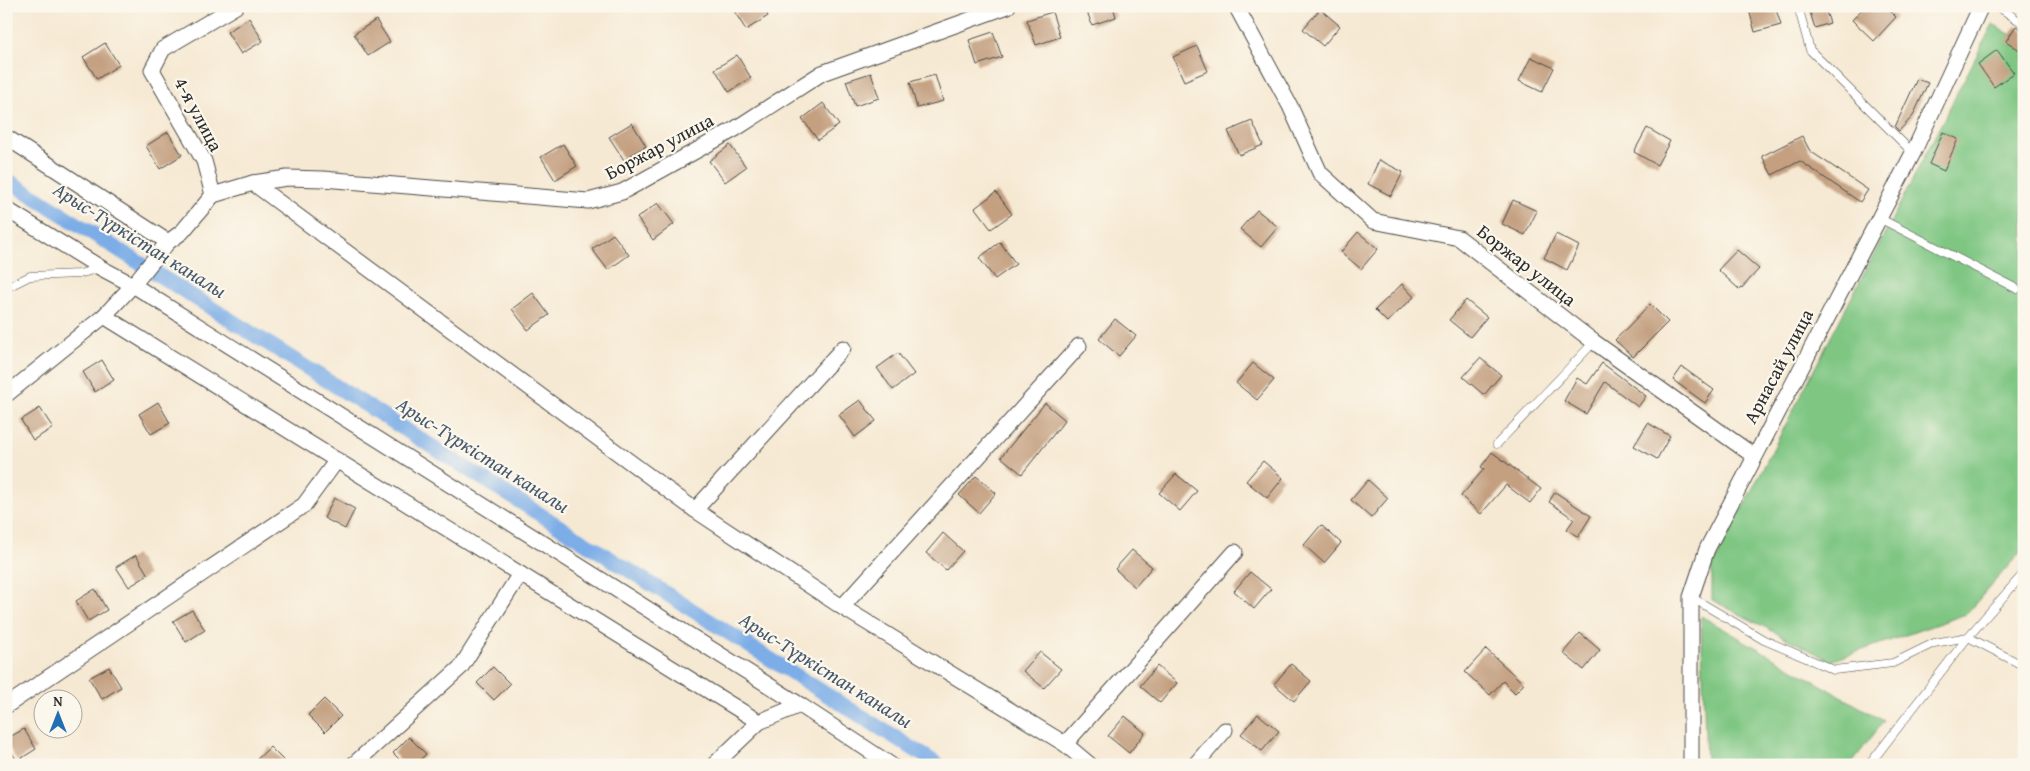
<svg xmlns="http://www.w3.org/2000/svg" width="2030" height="771" font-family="'Gentium Book Plus',serif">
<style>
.green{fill:#7ec682;stroke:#547856}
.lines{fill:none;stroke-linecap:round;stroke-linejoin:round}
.canal{stroke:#7bade7;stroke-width:15}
.building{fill:#c4a081}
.lane-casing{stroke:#494844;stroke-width:9}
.street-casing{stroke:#494844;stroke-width:17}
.lane{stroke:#fff;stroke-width:8}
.street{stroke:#fff;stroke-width:15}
.labels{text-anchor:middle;stroke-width:4.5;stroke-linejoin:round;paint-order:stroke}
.street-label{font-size:19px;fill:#2b2b2b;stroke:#fbf7ec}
.water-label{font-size:20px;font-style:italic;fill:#47586d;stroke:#fbf7ec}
</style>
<rect width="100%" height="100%" fill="#fbf7ec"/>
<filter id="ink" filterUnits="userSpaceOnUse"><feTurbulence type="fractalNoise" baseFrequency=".02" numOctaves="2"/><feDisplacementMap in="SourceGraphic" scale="10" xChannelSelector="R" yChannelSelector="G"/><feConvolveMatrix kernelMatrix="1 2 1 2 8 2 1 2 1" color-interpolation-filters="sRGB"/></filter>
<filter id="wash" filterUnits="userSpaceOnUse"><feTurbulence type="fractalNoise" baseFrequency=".0096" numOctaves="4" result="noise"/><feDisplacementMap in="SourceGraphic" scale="20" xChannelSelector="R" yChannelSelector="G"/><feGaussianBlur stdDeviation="1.12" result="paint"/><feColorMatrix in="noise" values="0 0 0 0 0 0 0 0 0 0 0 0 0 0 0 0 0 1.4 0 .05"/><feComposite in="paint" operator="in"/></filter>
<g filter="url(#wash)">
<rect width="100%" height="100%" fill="#f6e9d3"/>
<g class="green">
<polygon points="1993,24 2024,43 2024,548 1966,614 1831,661 1712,600 1712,567"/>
<polygon points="1701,616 1884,721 1850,765 1706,765"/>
</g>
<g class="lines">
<polyline class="canal" points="6,179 939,765"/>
</g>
<g id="blocks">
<g class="building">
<polygon points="731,6 762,6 768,16 746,30"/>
<polygon points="1085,6 1113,6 1116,17 1092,25"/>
<polygon points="1748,6 1775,6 1781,25 1755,32"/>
<polygon points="1808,6 1824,6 1830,23 1815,28"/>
<polygon points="1865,6 1885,6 1896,17 1874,41 1852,20"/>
<polygon points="1320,9 1340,26 1323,46 1303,29"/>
<polygon points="1052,12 1060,37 1036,45 1027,20"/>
<polygon points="249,18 263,41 241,54 227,32"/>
<polygon points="376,20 390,42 368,56 354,34"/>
<polygon points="2016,26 2024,31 2024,53 2006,41"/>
<polygon points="993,32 1002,57 977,65 969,40"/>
<polygon points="105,43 119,65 97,79 83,57"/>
<polygon points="1197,46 1208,71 1184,81 1173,57"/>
<polygon points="1997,50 2014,73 1994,87 1978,64"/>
<polygon points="737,55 751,78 729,92 715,69"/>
<polygon points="1531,57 1554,68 1542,92 1519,81"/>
<polygon points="871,73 879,98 855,106 846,81"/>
<polygon points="935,75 943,101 917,108 910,82"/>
<polygon points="1917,79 1928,83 1913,116 1899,131 1895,127"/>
<polygon points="823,103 839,125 818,140 802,119"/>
<polygon points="1252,121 1263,145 1239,155 1228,131"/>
<polygon points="632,123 646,146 624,160 609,137"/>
<polygon points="1647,128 1670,141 1657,165 1634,152"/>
<polygon points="168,132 182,155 160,169 146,146"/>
<polygon points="1943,132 1958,139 1944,171 1929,164"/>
<polygon points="1802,136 1810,151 1868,190 1860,202 1800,161 1772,175 1762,156"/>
<polygon points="563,144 577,166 555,180 541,157"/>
<polygon points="730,145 746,167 725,182 709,161"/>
<polygon points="1379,160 1403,172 1391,196 1368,184"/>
<polygon points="996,192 1012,214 991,229 975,208"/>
<polygon points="1513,200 1537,211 1525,235 1502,224"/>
<polygon points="658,203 674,224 653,240 637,218"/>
<polygon points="1257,210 1278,227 1261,247 1240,229"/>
<polygon points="1358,232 1378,249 1361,269 1341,252"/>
<polygon points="613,234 629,255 608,270 592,249"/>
<polygon points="1556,234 1579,246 1567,270 1544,258"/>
<polygon points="1000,242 1016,264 995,279 979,258"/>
<polygon points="1737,250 1759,269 1740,290 1718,270"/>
<polygon points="1402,284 1414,297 1387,322 1375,310"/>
<polygon points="533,293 549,315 528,330 512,309"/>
<polygon points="1466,300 1487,317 1470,337 1449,320"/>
<polygon points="1650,304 1668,322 1633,357 1615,340"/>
<polygon points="1115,319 1136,336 1119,356 1099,339"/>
<polygon points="898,353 914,374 893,390 877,368"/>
<polygon points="1480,358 1501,375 1484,395 1463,377"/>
<polygon points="102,360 114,380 95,392 83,372"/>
<polygon points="1253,363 1274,380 1257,400 1236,383"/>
<polygon points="1602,363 1646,396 1638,407 1605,382 1586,414 1564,401 1577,378 1587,384"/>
<polygon points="1682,367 1714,390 1705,403 1673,380"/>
<polygon points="860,400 876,421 855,437 839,415"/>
<polygon points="158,402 170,423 151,434 139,414"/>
<polygon points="1045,403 1065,420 1022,474 1001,457"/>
<polygon points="40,408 53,428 33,440 21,420"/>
<polygon points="1648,423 1670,436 1657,459 1634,446"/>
<polygon points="1492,452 1541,489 1530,503 1506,485 1481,514 1461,496 1484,469 1481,467"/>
<polygon points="1263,461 1283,478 1267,498 1246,481"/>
<polygon points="1176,474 1197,491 1180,511 1159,493"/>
<polygon points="976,476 996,493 979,513 959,495"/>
<polygon points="1368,480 1388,498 1371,518 1351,500"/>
<polygon points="1555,492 1591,516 1578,537 1567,529 1574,519 1549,502"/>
<polygon points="334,498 355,509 345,529 324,518"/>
<polygon points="1321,525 1341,543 1324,563 1304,545"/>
<polygon points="943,533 963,551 946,570 926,553"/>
<polygon points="1132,550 1152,567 1135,587 1115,569"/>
<polygon points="136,555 148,575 129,587 116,567"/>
<polygon points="1250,572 1271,589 1254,609 1234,591"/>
<polygon points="95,589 107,610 88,621 76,601"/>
<polygon points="192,610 205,630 186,642 173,621"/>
<polygon points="1580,633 1600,650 1584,670 1563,653"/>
<polygon points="1486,649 1524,684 1515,693 1503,681 1490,695 1465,672"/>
<polygon points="1040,652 1061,669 1044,688 1023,671"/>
<polygon points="1291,664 1311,681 1294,701 1274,684"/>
<polygon points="1157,666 1177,683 1160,703 1140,686"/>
<polygon points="109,667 121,687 102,699 89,678"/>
<polygon points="493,667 510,684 494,700 477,683"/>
<polygon points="324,699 341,716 325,732 308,715"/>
<polygon points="1258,714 1279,731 1262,751 1241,734"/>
<polygon points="1125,716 1145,733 1129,753 1108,736"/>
<polygon points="24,729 36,749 17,761 6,743 6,739"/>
<polygon points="409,737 426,754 415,765 405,765 393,753"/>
<polygon points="270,747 288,765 251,765"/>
</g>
</g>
</g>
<g filter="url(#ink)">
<use href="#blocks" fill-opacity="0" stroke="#494844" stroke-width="1"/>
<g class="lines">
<g class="lane-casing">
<g id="lane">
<polyline points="1798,6 1810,50 1913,153"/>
<polyline points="1997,6 2024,24"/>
<polyline points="1879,218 2017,289"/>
<polyline points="6,288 30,276 79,274 100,268"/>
<polyline points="1497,444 1594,342"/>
<polyline points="1691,597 1764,640 1834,670 1893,663 1934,643 1968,637 2024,666"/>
<polyline points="1869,765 1968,637 2024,573"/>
</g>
</g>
<g class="street-casing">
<g id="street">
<polyline points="1236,6 1290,106 1320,173 1373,221 1459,238 1594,342 1754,456"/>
<polyline points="6,137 168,242"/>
<polyline points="253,183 695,510 842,607 1065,744 1090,765"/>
<polyline points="213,195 253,183 287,178 323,179 588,201 622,192 735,129 822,73 1008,6"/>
<polyline points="6,209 101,268 133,285 800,705"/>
<polyline points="104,316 759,722"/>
<polyline points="6,395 104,316 133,285 168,242 182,232 213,195 204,161 152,70 163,49 236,6"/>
<polyline points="695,510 843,348"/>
<polyline points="842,607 1079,346"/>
<polyline points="6,706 304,505 337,460"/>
<polyline points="1065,744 1235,552"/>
<polyline points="353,765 461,667 520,574"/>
<polyline points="714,765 759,722 800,705 891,765"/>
<polyline points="1195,765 1225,730"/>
<polyline points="1691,765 1691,597 1707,549 1913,153 1981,6"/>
</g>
</g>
<use href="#lane" class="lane"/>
<use href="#street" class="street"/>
</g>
</g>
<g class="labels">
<g class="street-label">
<text transform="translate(199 114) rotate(62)" y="7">4-я улица</text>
<text transform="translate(659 146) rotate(-28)" y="7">Боржар улица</text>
<text transform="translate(1527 265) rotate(38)" y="7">Боржар улица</text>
<text transform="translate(1778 366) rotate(-62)" y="7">Арнасай улица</text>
</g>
<g class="water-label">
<text transform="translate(140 240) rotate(32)" y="7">Арыс-Түркістан каналы</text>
<text transform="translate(483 455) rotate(32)" y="7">Арыс-Түркістан каналы</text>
<text transform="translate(826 670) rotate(32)" y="7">Арыс-Түркістан каналы</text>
</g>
</g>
<rect width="2030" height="771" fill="none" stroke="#fbf7ec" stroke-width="25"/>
<g transform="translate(58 714)"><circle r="24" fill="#fbf7ec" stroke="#a8a59f"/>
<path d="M0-4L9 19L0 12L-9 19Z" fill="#1f6fb2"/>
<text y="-8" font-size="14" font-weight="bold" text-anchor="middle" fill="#2b2b2b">N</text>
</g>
</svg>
